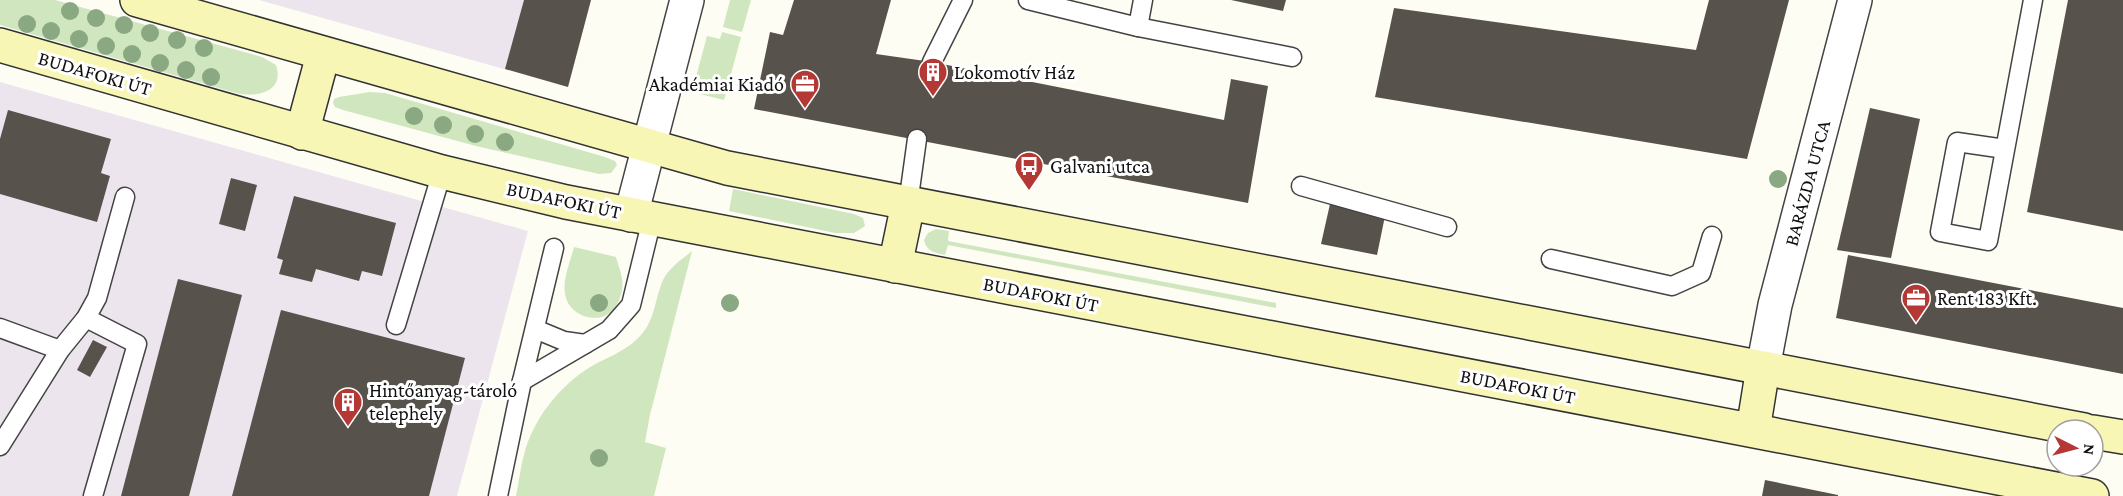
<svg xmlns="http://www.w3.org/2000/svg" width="2123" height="496" font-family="'Crimson Pro',serif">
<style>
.industrial{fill:#ede5ed}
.green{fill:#d0e6bf}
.building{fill:#58524d}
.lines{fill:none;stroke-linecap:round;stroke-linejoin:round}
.lane-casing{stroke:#434343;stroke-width:21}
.street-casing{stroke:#434343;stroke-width:36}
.secondary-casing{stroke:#323232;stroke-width:36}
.lane{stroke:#fff;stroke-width:18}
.street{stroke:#fff;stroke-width:33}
.secondary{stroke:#f8f6b5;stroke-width:33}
.tree{fill:#8aa882}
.labels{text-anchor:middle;stroke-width:6;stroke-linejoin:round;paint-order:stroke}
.poi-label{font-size:20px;fill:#101010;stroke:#fff;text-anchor:start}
.street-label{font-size:20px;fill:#101010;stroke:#fff}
</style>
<rect width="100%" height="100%" fill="#fefdf4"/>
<g class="industrial">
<polygon points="259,0 591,0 568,87"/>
<polygon points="0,82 528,231 457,496 0,496"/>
</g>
<g class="green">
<path d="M0,0H55L262,57L276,65C285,92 257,98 236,93L0,25Z"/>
<polygon points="730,0 751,0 742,32 723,27"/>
<polygon points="722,32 741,37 724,100 692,92 707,36 720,39"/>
<polygon points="370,92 385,93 605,157 615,161 617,165 611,173 599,174 476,146 343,110 335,107 333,103 334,99 339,97"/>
<polygon points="733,189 854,214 863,218 865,226 854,233 835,233 729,211"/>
<path d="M936,229L949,231L948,241L1276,303V308L948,245L945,255C935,253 926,251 924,240L928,233Z"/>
<path d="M574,247L616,257C619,268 624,279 622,290C621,296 617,307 612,311C598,325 571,316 566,298C561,282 570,263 574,247Z"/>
<path d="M692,251L650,415L645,442L666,448L654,496H516C519,483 520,469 524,455C532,421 558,388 587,369C606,357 626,352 641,335C655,320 655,298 663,280C669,268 681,260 692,251Z"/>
</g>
<g class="building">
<polygon points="524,0 591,0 568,87 505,69"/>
<polygon points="794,0 891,0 876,54 932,62 1224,120 1231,79 1268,86 1248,203 754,109 770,32 783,35"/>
<polygon points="1231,0 1286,0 1283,11"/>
<polygon points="1709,0 1789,0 1747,159 1375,97 1394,8 1696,50"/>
<polygon points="2068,0 2123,0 2123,231 2027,212"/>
<polygon points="1870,108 1920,119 1891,258 1837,250"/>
<polygon points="8,110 111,139 101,173 110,176 97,222 0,194 0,139"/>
<polygon points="231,178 257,185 245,231 219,224"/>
<polygon points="294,196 396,223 382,276 362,271 359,281 316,269 312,282 279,274 283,260 277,258"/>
<polygon points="1330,204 1385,216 1377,255 1321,244"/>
<polygon points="1848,255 2123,308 2123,374 1836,318"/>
<polygon points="178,279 242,295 189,496 121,496"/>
<polygon points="281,310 465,358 429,496 232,496"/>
<polygon points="93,340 107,347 90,377 77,370"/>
<polygon points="1765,480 1838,495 1838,496 1762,496"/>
</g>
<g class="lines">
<g class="lane-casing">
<g id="lane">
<polyline points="1028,0 1138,27 1292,57"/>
<polyline points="1138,27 1143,0"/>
<polyline points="932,62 963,0"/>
<polyline points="2005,149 1957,142 1940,232 1988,241 2033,0"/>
<polyline points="1301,186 1447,227"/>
<polyline points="908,204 917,139"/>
<polyline points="1551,259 1672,286 1701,273 1712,236"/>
<polyline points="86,318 137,344 93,496"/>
<polyline points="396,325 442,172"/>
<polyline points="0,328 60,350"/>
<polyline points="535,329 564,341 585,344"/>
<polyline points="522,381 609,330 631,305 652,219"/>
<polyline points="0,446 60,350 86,318 97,298 125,197"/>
<polyline points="498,496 522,381 554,248"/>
</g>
</g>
<g class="street-casing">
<g id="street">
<polyline points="631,215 687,0"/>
<polyline points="1763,368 1775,305 1855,0"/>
</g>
</g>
<g class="secondary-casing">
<g id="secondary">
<polyline points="137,0 727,168 2084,430"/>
<polyline points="0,45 442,172 566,202 2092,496"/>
<polyline points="302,133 323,55"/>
<polyline points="895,266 908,204"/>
<polyline points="1753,430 1763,368"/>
<polyline points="2093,432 2123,437"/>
</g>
</g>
<use href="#lane" class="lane"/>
<use href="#street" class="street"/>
<use href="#secondary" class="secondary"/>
</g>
<g class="tree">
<circle cx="70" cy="11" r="9"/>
<circle cx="96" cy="18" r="9"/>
<circle cx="27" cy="24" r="9"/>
<circle cx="124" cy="25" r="9"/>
<circle cx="51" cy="31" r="9"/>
<circle cx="150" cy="33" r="9"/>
<circle cx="79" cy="39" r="9"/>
<circle cx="177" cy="40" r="9"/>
<circle cx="106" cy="46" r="9"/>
<circle cx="204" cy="48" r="9"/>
<circle cx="132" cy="54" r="9"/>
<circle cx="160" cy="63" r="9"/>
<circle cx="186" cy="70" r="9"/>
<circle cx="211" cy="77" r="9"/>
<circle cx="414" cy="116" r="9"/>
<circle cx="443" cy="125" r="9"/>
<circle cx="475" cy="134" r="9"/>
<circle cx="505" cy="142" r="9"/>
<circle cx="1778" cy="179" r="9"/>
<circle cx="599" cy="303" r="9"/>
<circle cx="730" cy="303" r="9"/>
<circle cx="599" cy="458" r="9"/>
</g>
<defs>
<g id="building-pin" transform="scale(1.5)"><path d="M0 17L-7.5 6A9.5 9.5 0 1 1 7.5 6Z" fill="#b43934" stroke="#fff"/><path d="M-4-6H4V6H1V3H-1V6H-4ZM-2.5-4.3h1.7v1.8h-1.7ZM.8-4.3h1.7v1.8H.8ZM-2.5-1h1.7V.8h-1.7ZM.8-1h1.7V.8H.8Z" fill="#fff"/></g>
<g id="office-pin" transform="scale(1.5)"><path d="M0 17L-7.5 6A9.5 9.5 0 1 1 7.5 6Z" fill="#b43934" stroke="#fff"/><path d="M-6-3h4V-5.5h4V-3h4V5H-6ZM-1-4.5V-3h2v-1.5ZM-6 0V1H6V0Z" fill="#fff"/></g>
<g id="bus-pin" transform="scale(1.5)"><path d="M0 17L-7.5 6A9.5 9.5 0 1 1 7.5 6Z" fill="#b43934" stroke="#fff"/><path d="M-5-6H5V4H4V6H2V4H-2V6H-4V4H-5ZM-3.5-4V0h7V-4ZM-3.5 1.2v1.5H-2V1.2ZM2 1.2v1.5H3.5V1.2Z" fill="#fff"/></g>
</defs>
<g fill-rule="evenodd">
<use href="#building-pin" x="933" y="72"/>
<use href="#office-pin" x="805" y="84"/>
<use href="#bus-pin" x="1029" y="166"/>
<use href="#office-pin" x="1916" y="298"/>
<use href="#building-pin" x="348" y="402"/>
</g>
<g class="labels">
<g class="poi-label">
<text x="954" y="79">Lokomotív Ház</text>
<text x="784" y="91" text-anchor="end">Akadémiai Kiadó</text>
<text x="1050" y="173">Galvani utca</text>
<text x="1937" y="305">Rent 183 Kft.</text>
<text x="369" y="397">Hintőanyag-tároló<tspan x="369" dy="23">telephely</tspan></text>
</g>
<g class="street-label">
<text transform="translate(95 73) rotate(16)" y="7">BUDAFOKI ÚT</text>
<text transform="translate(1807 183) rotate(-75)" y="7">BARÁZDA UTCA</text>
<text transform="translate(564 200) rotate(12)" y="7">BUDAFOKI ÚT</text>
<text transform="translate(1041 294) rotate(11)" y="7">BUDAFOKI ÚT</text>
<text transform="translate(1518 386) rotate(11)" y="7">BUDAFOKI ÚT</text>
</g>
</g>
<g transform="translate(2075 448) rotate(96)"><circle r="28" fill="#ffffff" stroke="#9f9f9f" stroke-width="1.5"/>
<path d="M0-4.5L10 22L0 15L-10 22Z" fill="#b43934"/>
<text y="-9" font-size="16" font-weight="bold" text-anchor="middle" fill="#101010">N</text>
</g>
</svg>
